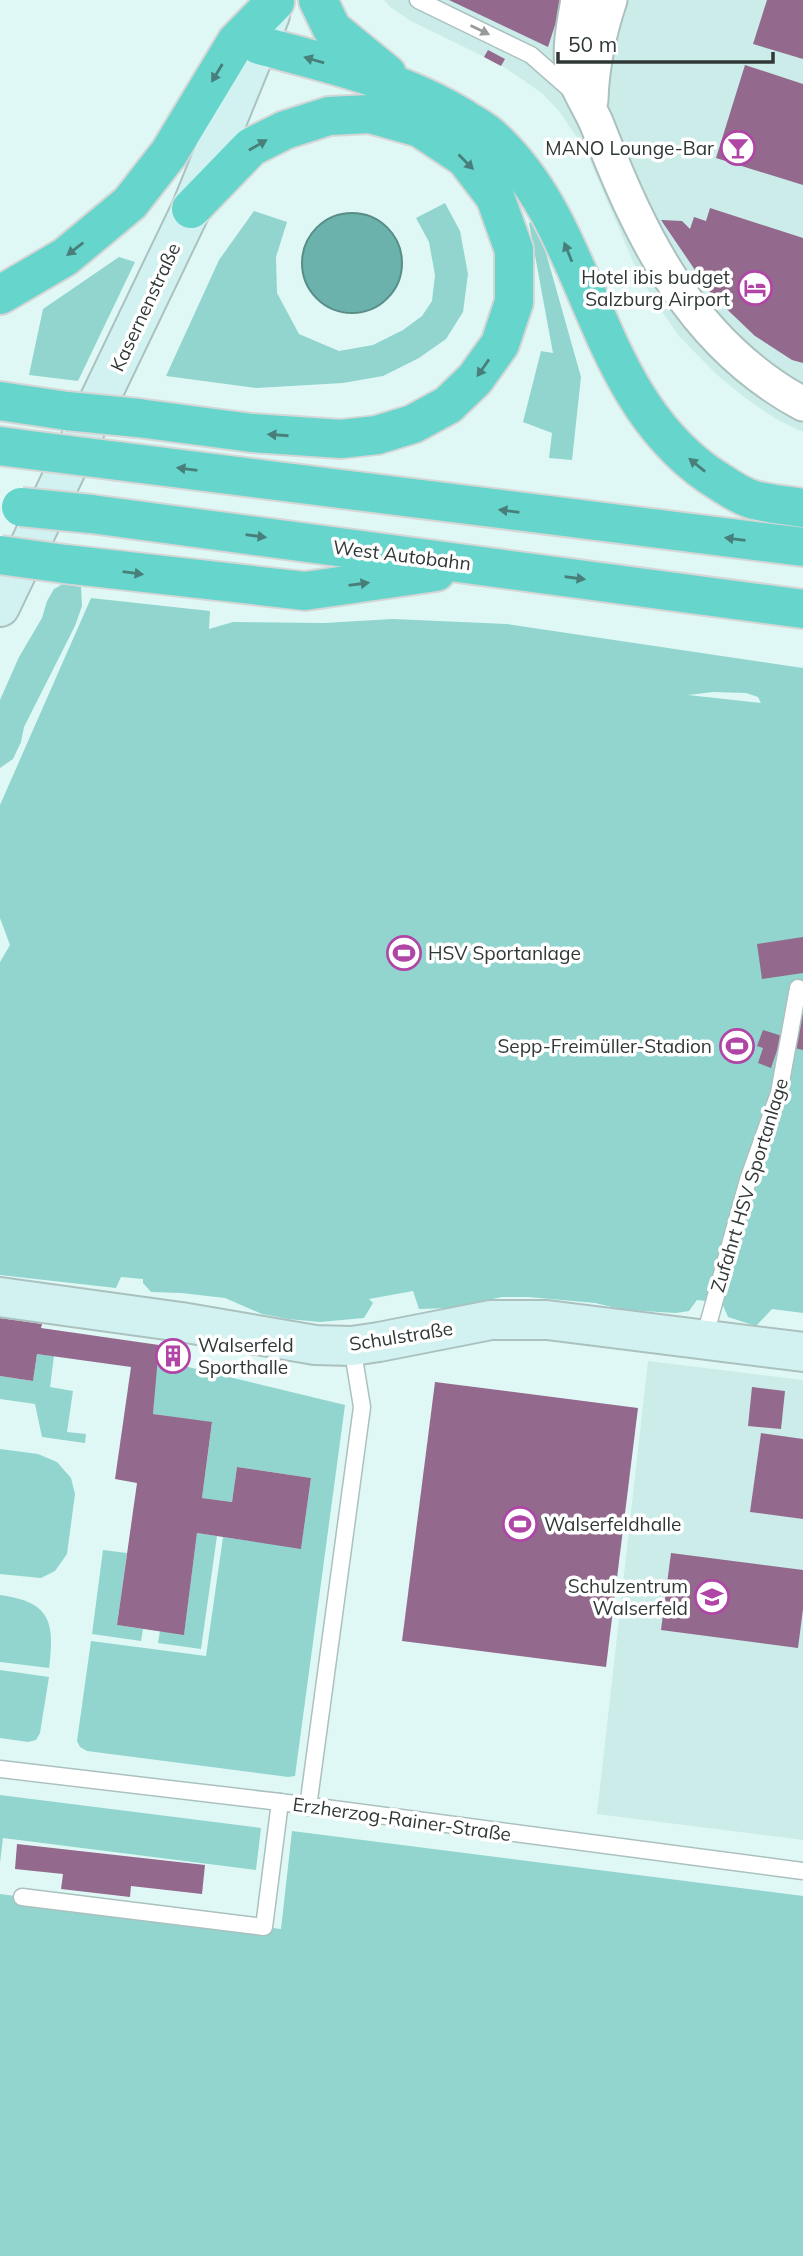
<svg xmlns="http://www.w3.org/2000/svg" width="803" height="2256" font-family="Mulish,sans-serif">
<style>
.built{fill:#cbece8}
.green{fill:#91d5ce;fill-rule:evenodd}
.water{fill:#6ab2ab;stroke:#588d88;stroke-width:2}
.building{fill:#93698d}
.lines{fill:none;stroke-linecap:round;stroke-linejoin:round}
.lane-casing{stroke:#abc1bf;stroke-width:19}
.street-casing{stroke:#abc1bf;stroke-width:37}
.secondary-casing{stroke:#abc1bf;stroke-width:42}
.highway-casing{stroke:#d5d7d7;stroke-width:42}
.lane{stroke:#fff;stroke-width:16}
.street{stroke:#fff;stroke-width:33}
.secondary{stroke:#d1f2f0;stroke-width:38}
.highway{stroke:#66d5cc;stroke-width:38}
.highway-bridge-casing{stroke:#d5d7d7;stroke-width:42;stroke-linecap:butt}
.highway-bridge{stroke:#66d5cc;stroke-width:38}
.oneway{fill:#979c9b}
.oneway2{fill:#487f7a}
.labels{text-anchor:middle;stroke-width:7;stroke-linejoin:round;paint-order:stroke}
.poi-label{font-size:19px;fill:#2f3837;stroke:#fff;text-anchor:end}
.street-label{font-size:19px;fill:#2f3837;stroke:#fff}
</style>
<rect width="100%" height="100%" fill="#e0f8f5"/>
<g class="built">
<polygon points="384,0 803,0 803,432 776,419 744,397 716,374 679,336 653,299 634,264 586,151 559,111 542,93 501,65 411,21 390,7"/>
<polygon points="648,1361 803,1380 803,1840 597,1814"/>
</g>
<g class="green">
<polygon points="445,203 460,231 468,274 463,312 446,339 419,358 383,376 343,383 256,388 166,376 219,260 254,211 287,222 276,257 277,293 299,334 339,351 373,345 403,330 422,316 432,301 435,275 429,242 416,218"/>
<polygon points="537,221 581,377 572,460 549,458 552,433 523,422 541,351 553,353 529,223"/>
<polygon points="119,257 135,262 78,381 29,375 43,309"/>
<polygon points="63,584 81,587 82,606 75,626 24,727 21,742 13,759 0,768 0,700 19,657 42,618 47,601 54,589"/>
<path d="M91,598L210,611L209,629L233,622L324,623L393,619L507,624L803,668V1313L772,1309L756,1326L728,1317L722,1303L697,1300L689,1311L676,1313L625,1310L595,1303L528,1297H502L451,1308L419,1309L413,1291L369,1299L373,1303L364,1318L320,1322L288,1319L262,1314L225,1298L181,1293L151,1292L143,1283V1279L121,1277L116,1288L0,1275V962L10,945L0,918V805ZM713,692L746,693L758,697L761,703L688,695Z"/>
<polygon points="37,1354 54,1356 50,1387 73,1391 67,1432 86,1434 85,1443 42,1437 35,1404 0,1399 0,1376 33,1381"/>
<polygon points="156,1363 184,1366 345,1405 295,1776 288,1777 87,1751 80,1747 77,1741 91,1641 206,1656 223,1537 301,1548 311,1478 237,1467 232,1502 202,1498 212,1423 153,1414"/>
<polygon points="0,1449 38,1454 57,1462 71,1478 75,1494 67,1554 55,1571 41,1578 0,1574"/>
<polygon points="197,1533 217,1536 201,1649 158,1643 160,1631 184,1634"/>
<polygon points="103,1550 127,1553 117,1625 143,1629 141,1641 92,1634"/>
<path d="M0,1595C50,1602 55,1621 49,1668L0,1662Z"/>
<polygon points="0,1670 49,1677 40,1733 36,1740 28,1742 0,1738"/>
<polygon points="0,1795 261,1828 256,1870 3,1838 0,1863"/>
<polygon points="292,1831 803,1896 803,2256 0,2256 0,1894 281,1929"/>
</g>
<circle class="water" cx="352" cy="263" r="50"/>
<g class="building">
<polygon points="449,0 563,0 548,47"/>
<polygon points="767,0 803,0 803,59 753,44"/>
<polygon points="488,50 505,59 501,66 484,57"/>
<polygon points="745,65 803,84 803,185 716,158"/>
<polygon points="710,208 803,238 803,363 792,360 755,336 712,295 661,220 682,221 690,229 694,217 706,221"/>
<polygon points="803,937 803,973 762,979 757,944"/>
<polygon points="802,1006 803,1006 803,1050 794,1048"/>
<polygon points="763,1030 782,1036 771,1068 758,1063 763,1048 757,1046"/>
<polygon points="0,1318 42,1324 41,1328 159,1345 153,1414 212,1422 202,1498 232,1502 237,1467 311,1478 301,1549 197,1533 184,1635 117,1625 137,1483 115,1479 131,1367 37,1354 33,1381 0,1376"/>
<polygon points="163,1347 186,1350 184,1366 160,1363"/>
<polygon points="435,1382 638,1408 606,1667 402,1641"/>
<polygon points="752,1387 785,1391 781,1429 748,1426"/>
<polygon points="761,1433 803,1439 803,1519 750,1512"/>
<polygon points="671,1553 803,1570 803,1609 798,1648 661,1630"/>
<polygon points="17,1844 205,1865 202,1894 131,1886 130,1897 61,1889 63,1874 15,1869"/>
</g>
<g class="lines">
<g class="lane-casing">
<g id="lane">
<polyline points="418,0 531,55 572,91"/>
<polyline points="704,1339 748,1180 779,1093 798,988"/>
<polyline points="0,1769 280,1802 803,1871"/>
<polyline points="308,1807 362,1407 352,1346"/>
<polyline points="22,1897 264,1927 280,1802"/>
</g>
</g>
<g class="street-casing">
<g id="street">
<path d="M578,0C574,23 568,51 573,74C577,89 592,111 598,127C642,240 692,344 803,404"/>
<path d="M591,100C592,65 599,33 610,0"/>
</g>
</g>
<g class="secondary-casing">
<g id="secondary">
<polyline points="0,607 191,209 270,15"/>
<polyline points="0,1297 181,1322 315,1345 352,1346 379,1342 491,1320 547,1320 803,1352"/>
</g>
</g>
<g class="highway-casing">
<g id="highway">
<polyline points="318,0 332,29 387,74"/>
<path d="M259,45C329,64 402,80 463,118C472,124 482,129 490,136C594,229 588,390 709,475C722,483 736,494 751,499C767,504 786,505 803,508"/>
<polyline points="0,295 65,257 130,203 169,153 236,42 275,2"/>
<polyline points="0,401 67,411"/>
<polyline points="138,418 252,433 341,439 377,435 413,424 448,405 475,379 500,344 514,302 514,250 495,197 465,158 420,128 370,114 329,116 285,130 251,147 191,209"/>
<polyline points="0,446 46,452"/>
<polyline points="118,461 803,547"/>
<polyline points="91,514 803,609"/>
<polyline points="65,564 305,591 436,572"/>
</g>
</g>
<use href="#lane" class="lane"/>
<use href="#street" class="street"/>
<use href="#secondary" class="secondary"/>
<use href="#highway" class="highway"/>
<g class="highway-bridge-casing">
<g id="highway-bridge">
<polyline points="67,411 138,418"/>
<polyline points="46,452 118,461"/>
<polyline points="21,507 91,514"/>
<polyline points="0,555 65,564"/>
</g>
</g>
<use href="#highway-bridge" class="highway-bridge"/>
</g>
<defs><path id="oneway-solid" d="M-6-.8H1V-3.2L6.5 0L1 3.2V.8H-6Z" transform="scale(1.75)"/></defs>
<use class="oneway" href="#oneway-solid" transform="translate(480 30) rotate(26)"/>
<g class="oneway2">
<use href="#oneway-solid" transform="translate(314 60) rotate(-164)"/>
<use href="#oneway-solid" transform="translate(217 73) rotate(121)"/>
<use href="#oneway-solid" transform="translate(258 145) rotate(-30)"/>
<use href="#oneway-solid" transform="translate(466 162) rotate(45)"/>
<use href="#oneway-solid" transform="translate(75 249) rotate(142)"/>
<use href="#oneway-solid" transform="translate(568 252) rotate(-112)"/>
<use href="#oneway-solid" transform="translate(483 368) rotate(125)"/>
<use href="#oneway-solid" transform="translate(278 435) rotate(-176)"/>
<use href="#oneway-solid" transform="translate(697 465) rotate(-141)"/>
<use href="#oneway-solid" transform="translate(187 469) rotate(-173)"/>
<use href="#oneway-solid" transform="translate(509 511) rotate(-173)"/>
<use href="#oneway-solid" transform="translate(256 536) rotate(7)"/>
<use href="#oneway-solid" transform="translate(735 539) rotate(-173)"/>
<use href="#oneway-solid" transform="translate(133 573) rotate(7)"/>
<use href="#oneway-solid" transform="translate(575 578) rotate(8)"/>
<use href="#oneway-solid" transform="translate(359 584) rotate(-8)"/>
</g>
<defs>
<g id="bar-ring" transform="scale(1.75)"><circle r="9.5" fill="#fff" stroke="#b045a6" stroke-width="1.5"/><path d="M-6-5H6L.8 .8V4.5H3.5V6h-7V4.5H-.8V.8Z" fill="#b045a6"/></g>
<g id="hotel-ring" transform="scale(1.75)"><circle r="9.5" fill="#fff" stroke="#b045a6" stroke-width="1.5"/><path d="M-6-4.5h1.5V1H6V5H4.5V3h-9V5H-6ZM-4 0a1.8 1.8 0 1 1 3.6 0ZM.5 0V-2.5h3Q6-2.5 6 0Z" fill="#b045a6"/></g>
<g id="stadium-ring" transform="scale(1.75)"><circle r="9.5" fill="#fff" stroke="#b045a6" stroke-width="1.5"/><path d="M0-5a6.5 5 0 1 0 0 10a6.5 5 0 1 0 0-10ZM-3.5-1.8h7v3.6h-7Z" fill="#b045a6"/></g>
<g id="building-ring" transform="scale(1.75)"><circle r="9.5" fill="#fff" stroke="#b045a6" stroke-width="1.5"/><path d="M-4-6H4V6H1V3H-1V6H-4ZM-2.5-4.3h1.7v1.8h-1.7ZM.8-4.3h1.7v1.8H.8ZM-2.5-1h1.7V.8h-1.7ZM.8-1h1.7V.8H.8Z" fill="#b045a6"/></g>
<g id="school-ring" transform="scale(1.75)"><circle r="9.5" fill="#fff" stroke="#b045a6" stroke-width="1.5"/><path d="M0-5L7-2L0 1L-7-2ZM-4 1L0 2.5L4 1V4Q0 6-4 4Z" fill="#b045a6"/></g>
</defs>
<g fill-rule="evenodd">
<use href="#bar-ring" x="738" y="148"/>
<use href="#hotel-ring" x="755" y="288"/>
<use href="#stadium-ring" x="404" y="953"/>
<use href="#stadium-ring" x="737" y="1046"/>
<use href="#building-ring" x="173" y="1356"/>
<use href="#stadium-ring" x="520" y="1524"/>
<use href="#school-ring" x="712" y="1597"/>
</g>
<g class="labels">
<g class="poi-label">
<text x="714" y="155">MANO Lounge-Bar</text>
<text x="730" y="284">Hotel ibis budget<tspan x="730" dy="22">Salzburg Airport</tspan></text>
<text x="428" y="960" text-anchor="start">HSV Sportanlage</text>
<text x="712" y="1053">Sepp-Freimüller-Stadion</text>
<text x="198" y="1352" text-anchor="start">Walserfeld<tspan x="198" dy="22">Sporthalle</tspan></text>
<text x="544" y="1531" text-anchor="start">Walserfeldhalle</text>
<text x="688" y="1593">Schulzentrum<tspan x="688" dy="22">Walserfeld</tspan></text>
</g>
<g class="street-label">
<text transform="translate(145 307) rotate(-65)" y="7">Kasernenstraße</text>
<text transform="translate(402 555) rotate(7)" y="7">West Autobahn</text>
<text transform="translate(749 1185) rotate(-73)" y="7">Zufahrt HSV Sportanlage</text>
<text transform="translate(401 1336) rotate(-9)" y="7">Schulstraße</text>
<text transform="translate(402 1819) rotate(8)" y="7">Erzherzog-Rainer-Straße</text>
</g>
</g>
<path d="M558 52v10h215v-10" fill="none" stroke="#2f3837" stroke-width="3.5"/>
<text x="568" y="52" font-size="21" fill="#2f3837" stroke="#ffffff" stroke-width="5" paint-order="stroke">50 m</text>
</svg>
